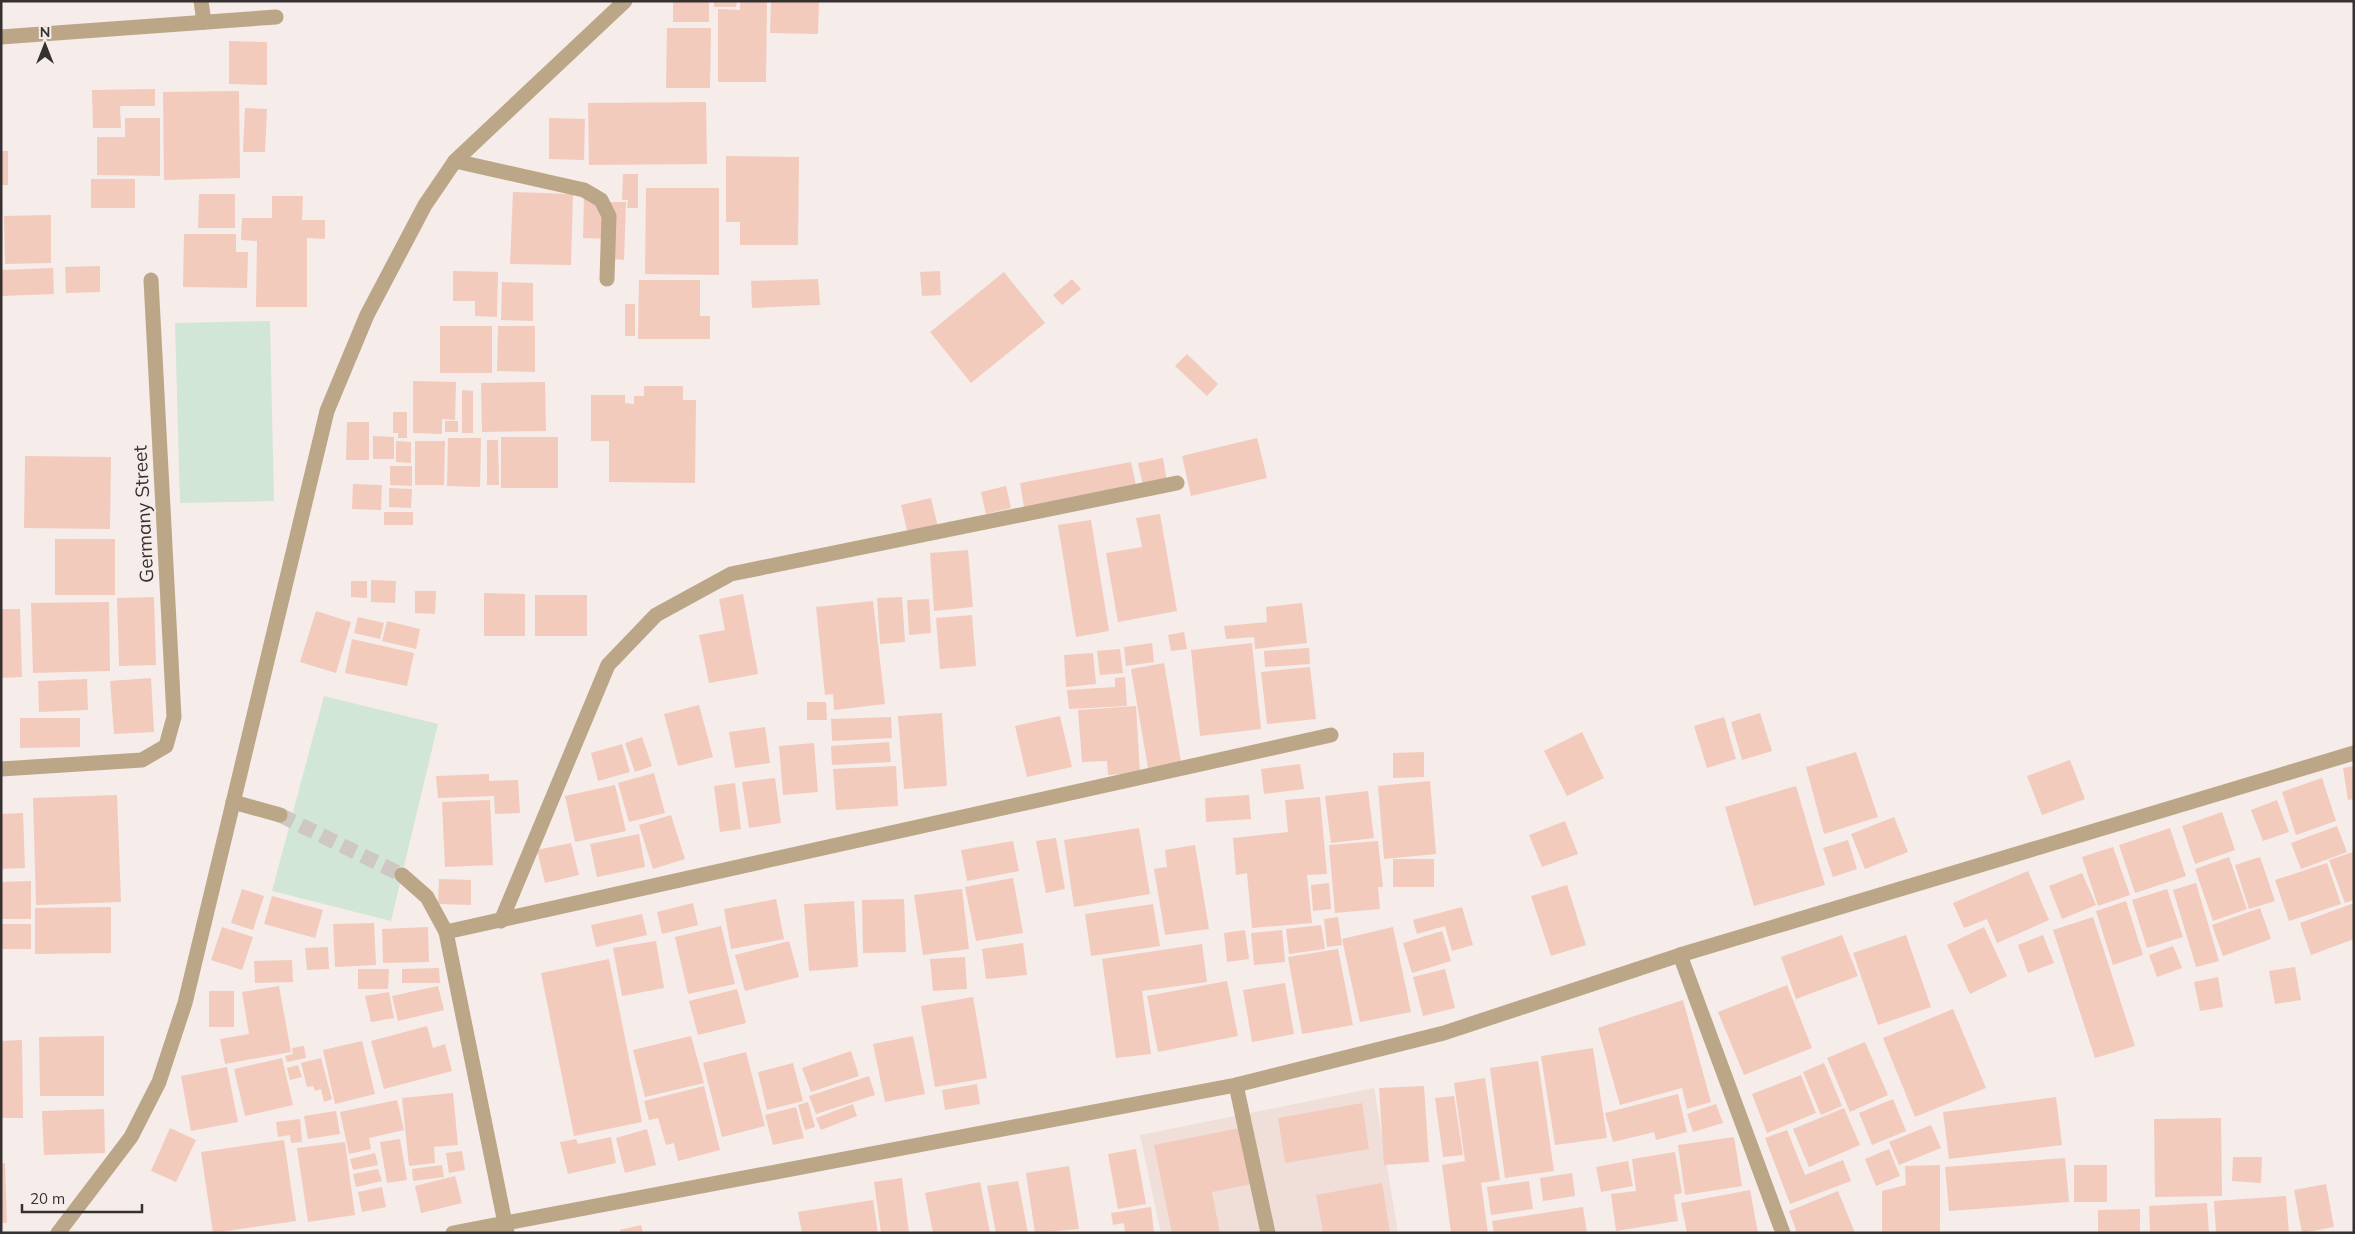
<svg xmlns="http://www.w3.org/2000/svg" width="2355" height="1234" font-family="Mulish,sans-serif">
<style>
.built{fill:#f0dfd8}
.green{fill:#d2e6d7}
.building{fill:#f2cbbd}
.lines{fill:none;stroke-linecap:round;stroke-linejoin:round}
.minor-tunnel{stroke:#cfc7c4;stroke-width:15;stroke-dasharray:15 8;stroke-linecap:butt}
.minor{stroke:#bca688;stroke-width:15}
.labels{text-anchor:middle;stroke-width:4;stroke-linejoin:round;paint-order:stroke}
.street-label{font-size:19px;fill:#353130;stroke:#f6ece9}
</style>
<rect width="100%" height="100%" fill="#f6ece9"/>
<polygon class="built" points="1374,1088 1398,1233 1161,1233 1140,1135"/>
<g class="green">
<polygon points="270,321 274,501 180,503 175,323"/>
<polygon points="324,696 438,724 391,921 272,891"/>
</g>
<g class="building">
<rect x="673" y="1" width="36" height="21"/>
<polygon points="714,1 737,1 736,7 714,7"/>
<polygon points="740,1 767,1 766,82 718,82 718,9 740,10"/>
<polygon points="771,1 819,1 818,34 770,33"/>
<polygon points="667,28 711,28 710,88 666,88"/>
<polygon points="229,41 267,42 267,85 229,84"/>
<polygon points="155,89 155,106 120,106 121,128 93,128 92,90"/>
<polygon points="239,91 240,178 164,180 163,92"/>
<polygon points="706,102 707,164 589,165 588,103"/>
<polygon points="245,108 267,109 265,152 243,152"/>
<polygon points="125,118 160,118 160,176 97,175 97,137 125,137"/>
<polygon points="549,118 585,119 584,160 549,159"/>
<rect x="1" y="151" width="7" height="34"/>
<polygon points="726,156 799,157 798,245 740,245 740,222 726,222"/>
<polygon points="623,174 638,174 638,208 627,208 628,200 622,200"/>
<rect x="91" y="179" width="44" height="29"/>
<polygon points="646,188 719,188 719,275 645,274"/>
<polygon points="513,192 573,194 571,265 510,264"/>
<polygon points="199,194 235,194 235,228 198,228"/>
<polygon points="272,196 303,196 302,220 325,220 325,239 307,238 307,307 256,307 257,241 241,240 242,218 272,218"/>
<polygon points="584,198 594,198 607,216 606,239 583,238"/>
<polygon points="607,202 626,202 624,260 613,259"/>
<polygon points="51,215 51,263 5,264 4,216"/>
<polygon points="184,234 236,234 236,252 248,252 247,288 183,287"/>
<polygon points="100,266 100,292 66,293 65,267"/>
<polygon points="53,268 54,294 2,296 1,270"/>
<polygon points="453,271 498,272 497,317 475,316 475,301 453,301"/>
<polygon points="940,271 941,295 922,296 920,272"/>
<polygon points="1004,272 1045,323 971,383 930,332"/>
<polygon points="818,279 820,305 752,308 751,281"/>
<polygon points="1072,279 1081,289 1062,305 1053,295"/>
<polygon points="639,280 700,280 700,316 710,316 710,339 638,339"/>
<polygon points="502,282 533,283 533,321 501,320"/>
<rect x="625" y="304" width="10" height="32"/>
<rect x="440" y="326" width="52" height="47"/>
<polygon points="498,326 535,326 535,372 497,371"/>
<polygon points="1187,354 1218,384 1207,396 1175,366"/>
<polygon points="413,381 456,382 455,420 442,419 442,434 413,433"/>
<polygon points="545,382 546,431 482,432 481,383"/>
<polygon points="644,386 683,386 683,400 696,400 695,483 609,482 609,441 591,441 591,395 625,395 625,403 634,404 634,396 644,396"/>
<polygon points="462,390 473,391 473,433 462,433"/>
<polygon points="393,412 407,412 407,438 398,438 398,433 393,433"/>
<rect x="445" y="421" width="13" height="11"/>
<polygon points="347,422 369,422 369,460 346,460"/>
<polygon points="373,436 394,437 394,459 373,459"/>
<rect x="501" y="437" width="57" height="51"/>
<polygon points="448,438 481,438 480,487 447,486"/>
<polygon points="1257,438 1267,478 1191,496 1182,456"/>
<polygon points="487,440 498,440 499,485 487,485"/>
<polygon points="396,441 411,442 411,463 396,462"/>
<polygon points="415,441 445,441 444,485 415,485"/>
<polygon points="25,456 111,457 110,529 24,528"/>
<polygon points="1163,458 1167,482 1143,486 1138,463"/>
<polygon points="1131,462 1136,486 1024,507 1020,483"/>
<polygon points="390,466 412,466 412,486 390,485"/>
<polygon points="353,484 382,485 381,510 352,509"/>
<polygon points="1006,486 1011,508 986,514 981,492"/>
<polygon points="389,488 412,489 411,508 389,507"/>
<polygon points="931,498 938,527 908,534 901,505"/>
<rect x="384" y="512" width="29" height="13"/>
<polygon points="1160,514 1177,611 1118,622 1106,553 1142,547 1136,518"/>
<polygon points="1091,520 1109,631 1076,637 1058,525"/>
<rect x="55" y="539" width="60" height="56"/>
<polygon points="968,550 973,607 934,611 930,553"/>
<polygon points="371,580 396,581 395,603 371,602"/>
<polygon points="351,581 367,581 367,598 351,597"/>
<polygon points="415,591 436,591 435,614 415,613"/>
<polygon points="484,593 525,594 525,636 484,636"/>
<polygon points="743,594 758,674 709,683 699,635 725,630 719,599"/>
<rect x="535" y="595" width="52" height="41"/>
<polygon points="154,597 156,665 119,666 117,598"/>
<polygon points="902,597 905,642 880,644 877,598"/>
<polygon points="929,599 931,633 909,635 907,600"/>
<polygon points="873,601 885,704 834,710 833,694 825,695 816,607"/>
<polygon points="109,602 110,671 33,673 31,603"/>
<polygon points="1302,603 1307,643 1255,649 1254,637 1226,639 1224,626 1267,622 1266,607"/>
<polygon points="1,609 20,609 22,677 1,678"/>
<polygon points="316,611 351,622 336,673 300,662"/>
<polygon points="972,615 976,666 940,669 936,618"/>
<polygon points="358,617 384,623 380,639 354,633"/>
<polygon points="387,621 420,629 416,649 382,641"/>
<polygon points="1184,632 1187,649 1171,651 1168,635"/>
<polygon points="352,639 414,653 407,686 345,673"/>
<polygon points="1152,643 1154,662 1126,666 1124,647"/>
<polygon points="1252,643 1261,729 1200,736 1191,650"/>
<polygon points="1309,648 1310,664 1265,667 1264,651"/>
<polygon points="1120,649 1123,673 1100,675 1097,651"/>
<polygon points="1093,653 1096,684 1066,687 1064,655"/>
<polygon points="1164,663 1181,762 1148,768 1131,669"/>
<polygon points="1310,667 1316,719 1267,724 1261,672"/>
<polygon points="1125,677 1127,706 1069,709 1067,690 1115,687 1115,678"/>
<polygon points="151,678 154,732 114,734 110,681"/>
<polygon points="87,679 88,710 39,712 38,681"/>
<polygon points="807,702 826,702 827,720 807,720"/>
<polygon points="699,705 713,757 678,766 664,714"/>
<polygon points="1136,706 1140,773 1108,775 1107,761 1082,762 1078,710"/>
<polygon points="942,713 947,786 904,789 898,716"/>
<polygon points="1760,713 1772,751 1742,760 1731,722"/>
<polygon points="1060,716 1072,767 1027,777 1015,726"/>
<polygon points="891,717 892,738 832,741 831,719"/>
<polygon points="1724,717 1736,759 1707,768 1694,726"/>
<polygon points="20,718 80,718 80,747 20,748"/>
<polygon points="765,727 770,763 735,768 729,732"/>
<polygon points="1582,732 1604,778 1567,796 1544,751"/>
<polygon points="642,737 652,766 635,772 625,743"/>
<polygon points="889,742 891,762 832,765 831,746"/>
<polygon points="814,743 818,792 783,795 779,746"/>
<polygon points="622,744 630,772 598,781 591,753"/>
<polygon points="1424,752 1424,777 1393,778 1393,753"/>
<polygon points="1856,752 1878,817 1824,834 1806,767"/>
<polygon points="2070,760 2085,799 2042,815 2027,776"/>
<polygon points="1300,764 1304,789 1264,794 1261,769"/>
<polygon points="896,766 898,806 836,810 833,769"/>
<polygon points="2354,766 2354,799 2348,800 2343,768"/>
<polygon points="654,773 665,813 629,822 618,783"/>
<polygon points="489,774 489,781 518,780 520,813 495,814 494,796 438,798 436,776"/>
<polygon points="775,778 781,823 749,828 742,782"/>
<polygon points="2322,778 2336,821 2296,835 2282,792"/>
<polygon points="1430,781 1436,854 1384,859 1378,786"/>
<polygon points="735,783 741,829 720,832 714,786"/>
<polygon points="615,785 626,831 575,842 565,796"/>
<polygon points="1796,786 1825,885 1754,906 1725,807"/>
<polygon points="1368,791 1374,838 1331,843 1325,796"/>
<polygon points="117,795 121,902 36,905 33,798"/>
<polygon points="1249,795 1251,819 1206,822 1205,798"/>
<polygon points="1320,797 1327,874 1307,875 1312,923 1252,928 1247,873 1236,875 1233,838 1288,832 1285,800"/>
<polygon points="490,800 493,865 445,867 442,802"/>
<polygon points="2277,800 2289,832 2263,841 2251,810"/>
<polygon points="2222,812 2235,850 2195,864 2182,826"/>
<polygon points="23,813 25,868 1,869 1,814"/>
<polygon points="671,815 685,859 653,869 639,825"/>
<polygon points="1894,817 1908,852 1865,869 1851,834"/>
<polygon points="1565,821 1578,854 1542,867 1529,835"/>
<polygon points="2337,826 2347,852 2301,869 2291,843"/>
<polygon points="1139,828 1150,894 1074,907 1064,840"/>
<polygon points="2170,828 2186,876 2135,893 2119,845"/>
<polygon points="639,834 645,867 597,877 590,844"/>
<polygon points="1056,838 1065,889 1046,893 1036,841"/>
<polygon points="1848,840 1857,869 1833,877 1823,848"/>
<polygon points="1013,841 1019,871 967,881 961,850"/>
<polygon points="1378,841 1383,887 1378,887 1380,909 1335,913 1329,845"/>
<polygon points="571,843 579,875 545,883 537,850"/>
<polygon points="1195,845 1209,929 1165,935 1154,869 1167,867 1165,850"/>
<polygon points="2113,847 2130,895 2098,906 2082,857"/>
<polygon points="2353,852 2354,900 2345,903 2329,860"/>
<polygon points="2229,857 2247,909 2213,921 2195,869"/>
<polygon points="2260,857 2275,901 2249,909 2235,865"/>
<rect x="1393" y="859" width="41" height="28"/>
<polygon points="2327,863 2341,904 2289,921 2275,880"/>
<polygon points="2028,871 2049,920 1997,943 1987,919 1964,928 1953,903"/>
<polygon points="2082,873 2096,905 2062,919 2049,886"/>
<polygon points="1013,878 1023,933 976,941 965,887"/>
<polygon points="439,879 471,880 471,905 438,904"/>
<polygon points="31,881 31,919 1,919 1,882"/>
<polygon points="1329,883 1331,909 1313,911 1311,885"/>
<polygon points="2196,883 2219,961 2196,967 2173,890"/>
<polygon points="1567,885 1586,945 1551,956 1531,896"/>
<polygon points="242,889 264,896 253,930 231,923"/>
<polygon points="962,889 969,949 923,955 914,895"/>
<polygon points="2167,889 2183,937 2147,948 2132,900"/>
<polygon points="272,896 323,910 315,938 264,924"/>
<polygon points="776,899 784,939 731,949 724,909"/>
<polygon points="904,899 906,952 863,953 862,900"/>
<polygon points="854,901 858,967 809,971 804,904"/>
<polygon points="2126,901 2143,955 2113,965 2096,911"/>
<polygon points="693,903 698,925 662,934 657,912"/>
<polygon points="2354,903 2354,939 2311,955 2300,923"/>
<polygon points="1153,904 1160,946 1091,956 1085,914"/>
<polygon points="111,907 111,953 35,954 35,908"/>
<polygon points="1462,907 1473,945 1452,951 1445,926 1417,934 1413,920"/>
<polygon points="2260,908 2271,939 2223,956 2212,925"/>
<polygon points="642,914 647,935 596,947 591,925"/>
<polygon points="1338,917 1342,945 1327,947 1324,919"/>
<polygon points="2093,917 2135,1046 2095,1058 2053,930"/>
<polygon points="374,923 376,965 335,967 333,924"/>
<rect x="1" y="924" width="30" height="25"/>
<polygon points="1321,925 1325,949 1289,954 1286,929"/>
<polygon points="721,926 735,984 688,994 675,937"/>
<polygon points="222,927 253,937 242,970 211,960"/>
<polygon points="428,927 429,962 383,963 382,929"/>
<polygon points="1393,927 1411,1012 1360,1022 1342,939"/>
<polygon points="1984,927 2007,976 1970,994 1947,945"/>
<polygon points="1245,930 1249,959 1227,962 1224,933"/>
<polygon points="1282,930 1285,962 1254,965 1251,933"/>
<polygon points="1442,931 1451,961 1412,973 1403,943"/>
<polygon points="1842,935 1858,976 1796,999 1781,957"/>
<polygon points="1906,935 1931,1007 1878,1025 1853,953"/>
<polygon points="2043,935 2054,963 2028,973 2018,945"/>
<polygon points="656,941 664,988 622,996 613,948"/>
<polygon points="789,941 799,977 745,991 735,955"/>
<polygon points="1023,943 1027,975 986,979 982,949"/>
<polygon points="1202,944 1207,982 1142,991 1151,1054 1116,1058 1102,959"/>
<polygon points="2173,946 2182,968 2157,977 2149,955"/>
<polygon points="328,947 329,969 307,970 305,948"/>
<polygon points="1338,949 1353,1025 1302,1034 1288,957"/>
<polygon points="965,957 967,989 933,991 930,959"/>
<polygon points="609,959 642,1122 574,1136 541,973"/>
<polygon points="292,960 293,982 255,983 254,961"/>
<polygon points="2295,967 2301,1000 2275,1004 2269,971"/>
<polygon points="439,968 440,983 402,983 402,969"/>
<polygon points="358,969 389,969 388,989 358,989"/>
<polygon points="1445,969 1455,1008 1423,1016 1413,977"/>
<polygon points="2218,977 2223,1007 2200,1011 2194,982"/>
<polygon points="1227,981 1238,1036 1158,1052 1147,996"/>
<polygon points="1285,983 1294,1034 1252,1042 1243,990"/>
<polygon points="1787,985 1812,1048 1744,1075 1718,1012"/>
<polygon points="279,986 291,1052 225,1064 220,1039 249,1034 242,992"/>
<polygon points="438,986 444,1010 398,1021 392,996"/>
<polygon points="737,989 746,1023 698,1035 689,1001"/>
<rect x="209" y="991" width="25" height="36"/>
<polygon points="389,992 394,1018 371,1022 365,996"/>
<polygon points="973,997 987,1078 935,1087 921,1006"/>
<polygon points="1683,1000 1711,1102 1687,1109 1682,1088 1620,1105 1598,1028"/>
<polygon points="1953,1009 1986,1088 1915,1117 1883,1038"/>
<polygon points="427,1026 433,1048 445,1044 452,1071 384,1089 371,1041"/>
<polygon points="104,1036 104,1096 40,1096 39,1037"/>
<polygon points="691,1036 704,1083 645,1097 633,1050"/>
<polygon points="913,1036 925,1094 885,1102 873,1044"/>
<polygon points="22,1040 23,1118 1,1118 1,1041"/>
<polygon points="362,1041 375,1094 335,1104 323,1050"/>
<polygon points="1865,1042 1888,1095 1850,1112 1827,1058"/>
<polygon points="304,1046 306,1058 287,1062 285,1056 293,1054 292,1048"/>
<polygon points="1593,1048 1607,1138 1555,1145 1541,1056"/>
<polygon points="851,1051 859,1076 811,1092 802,1068"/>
<polygon points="746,1052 765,1126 722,1137 703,1063"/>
<polygon points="282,1058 293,1105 245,1116 234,1069"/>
<polygon points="321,1058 332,1099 324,1102 321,1089 315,1091 313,1086 307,1087 301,1063"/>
<polygon points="1538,1061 1554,1171 1505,1178 1490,1068"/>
<polygon points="793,1063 803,1101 767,1110 758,1072"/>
<polygon points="1824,1063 1842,1106 1821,1115 1803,1072"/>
<polygon points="298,1065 302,1077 290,1080 287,1068"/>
<polygon points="227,1067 238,1122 191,1131 181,1076"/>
<polygon points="1801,1075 1816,1113 1767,1133 1752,1094"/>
<polygon points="869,1076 875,1095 816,1114 809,1096"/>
<polygon points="1485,1078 1500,1180 1481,1183 1488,1233 1451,1233 1442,1165 1465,1161 1454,1083"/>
<polygon points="977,1084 980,1104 945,1110 942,1090"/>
<polygon points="704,1086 720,1150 678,1161 674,1143 666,1145 658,1118 649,1120 644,1101"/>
<polygon points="1424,1086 1429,1162 1384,1165 1379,1088"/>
<polygon points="453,1093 458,1145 434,1147 435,1163 409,1166 402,1098"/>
<polygon points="1678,1094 1687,1132 1656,1140 1654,1132 1613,1142 1605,1113"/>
<polygon points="1454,1096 1463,1155 1443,1157 1435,1098"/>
<polygon points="2056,1097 2062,1145 1949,1159 1943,1112"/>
<polygon points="1893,1099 1906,1131 1872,1145 1859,1113"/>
<polygon points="397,1100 404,1130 369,1138 371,1149 349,1154 340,1112"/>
<polygon points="808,1102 815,1127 805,1130 798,1105"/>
<polygon points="1362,1103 1369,1149 1285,1163 1278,1118"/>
<polygon points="853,1104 857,1116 821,1130 816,1118"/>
<polygon points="1716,1104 1723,1123 1693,1132 1687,1114"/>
<polygon points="796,1107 804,1138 773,1145 765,1115"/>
<polygon points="1844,1108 1860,1145 1809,1167 1793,1129"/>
<polygon points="104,1109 105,1153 44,1155 42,1111"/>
<polygon points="336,1111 340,1134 308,1139 304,1116"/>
<polygon points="2221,1118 2222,1196 2155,1197 2154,1119"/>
<polygon points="300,1119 302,1142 291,1143 290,1135 278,1137 276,1122"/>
<polygon points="1931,1125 1941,1148 1899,1165 1889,1142"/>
<polygon points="170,1128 196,1140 176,1182 151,1171"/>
<polygon points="1240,1128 1252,1184 1212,1192 1220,1233 1172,1233 1154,1145"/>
<polygon points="647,1129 656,1165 625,1173 616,1138"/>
<polygon points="1787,1130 1805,1175 1843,1160 1851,1181 1790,1204 1765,1138"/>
<polygon points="611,1137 616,1163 568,1174 560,1142 576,1139 578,1144"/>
<polygon points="1734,1137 1742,1186 1685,1195 1678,1145"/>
<polygon points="400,1139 407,1180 387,1183 380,1142"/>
<polygon points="284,1140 296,1221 213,1233 201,1152"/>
<polygon points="345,1142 355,1215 308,1222 297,1148"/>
<polygon points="1136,1149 1146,1204 1118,1209 1108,1154"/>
<polygon points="1889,1149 1900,1176 1876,1186 1865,1159"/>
<polygon points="462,1151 465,1170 449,1173 446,1153"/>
<polygon points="1675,1152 1682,1193 1674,1195 1678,1221 1616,1231 1611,1194 1636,1191 1632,1159"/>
<polygon points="375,1153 378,1165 353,1170 350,1159"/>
<polygon points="2233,1157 2262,1157 2261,1183 2232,1181"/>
<polygon points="2065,1158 2069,1202 1949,1211 1945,1167"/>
<polygon points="1628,1161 1633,1186 1601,1192 1596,1167"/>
<polygon points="5,1163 7,1223 1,1223 1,1164"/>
<polygon points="442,1165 444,1177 413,1181 412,1169"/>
<polygon points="1940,1165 1940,1232 1882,1233 1882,1191 1906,1185 1905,1166"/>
<rect x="2074" y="1165" width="33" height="37"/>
<polygon points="1069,1166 1079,1229 1035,1233 1026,1173"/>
<polygon points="378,1169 382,1181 356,1187 353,1174"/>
<polygon points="1572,1173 1575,1196 1543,1201 1540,1178"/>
<polygon points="455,1176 462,1203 421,1213 415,1186"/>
<polygon points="902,1178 909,1233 881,1233 874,1182"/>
<polygon points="1018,1181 1028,1233 996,1233 987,1186"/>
<polygon points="1529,1181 1533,1209 1491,1215 1487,1187"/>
<polygon points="980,1182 990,1233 933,1233 925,1193"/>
<polygon points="1382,1183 1390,1233 1323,1233 1316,1195"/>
<polygon points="2326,1184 2334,1227 2302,1233 2294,1190"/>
<polygon points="382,1187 386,1207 362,1212 358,1192"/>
<polygon points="1750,1190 1758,1233 1687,1233 1681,1203"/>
<polygon points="1838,1191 1855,1233 1797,1233 1789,1211"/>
<polygon points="2286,1196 2289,1233 2216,1233 2214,1201"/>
<polygon points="873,1200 878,1233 802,1233 798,1212"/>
<polygon points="2207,1203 2209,1233 2150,1233 2149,1206"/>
<polygon points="1151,1207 1154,1233 1125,1233 1124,1223 1113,1225 1111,1213"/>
<polygon points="1583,1207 1587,1233 1494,1233 1492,1221"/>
<polygon points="2140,1209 2140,1233 2098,1233 2098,1210"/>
<polygon points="641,1225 643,1233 620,1233 620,1230"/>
</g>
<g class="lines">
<polyline class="minor-tunnel" points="280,815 402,875"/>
<g class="minor">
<polyline points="201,1 204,22"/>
<polyline points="1,37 276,17"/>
<polyline points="455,161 584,190 601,200 609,216 607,279"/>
<polyline points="1,769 142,760 166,746 174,717 151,280"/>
<polyline points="233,802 280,815"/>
<polyline points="402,875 427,897 446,932"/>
<polyline points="501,921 608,665 656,615 731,574 1177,483"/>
<polyline points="1680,955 1783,1233"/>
<polyline points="1236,1085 1268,1233"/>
<polyline points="58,1233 131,1137 159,1082 185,1003 327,411 367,315 425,205 455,161 625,1"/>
<polyline points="453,1233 1236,1085 1444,1033 1680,955 2354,753"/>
<polyline points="507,1233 446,932 1331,735"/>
</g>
</g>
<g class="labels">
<g class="street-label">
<text transform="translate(143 514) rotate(-93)" y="7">Germany Street</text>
</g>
</g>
<rect width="2355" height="1234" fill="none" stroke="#353130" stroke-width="5"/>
<g transform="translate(45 45)" stroke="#f6ece9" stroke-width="4" paint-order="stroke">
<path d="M0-4L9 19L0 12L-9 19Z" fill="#353130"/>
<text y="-8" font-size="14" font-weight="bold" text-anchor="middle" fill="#353130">N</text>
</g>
<path d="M22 1204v8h120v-8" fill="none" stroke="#353130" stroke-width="2.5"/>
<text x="30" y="1204" font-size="15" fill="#353130" stroke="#f6ece9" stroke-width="4" paint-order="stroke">20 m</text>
</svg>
